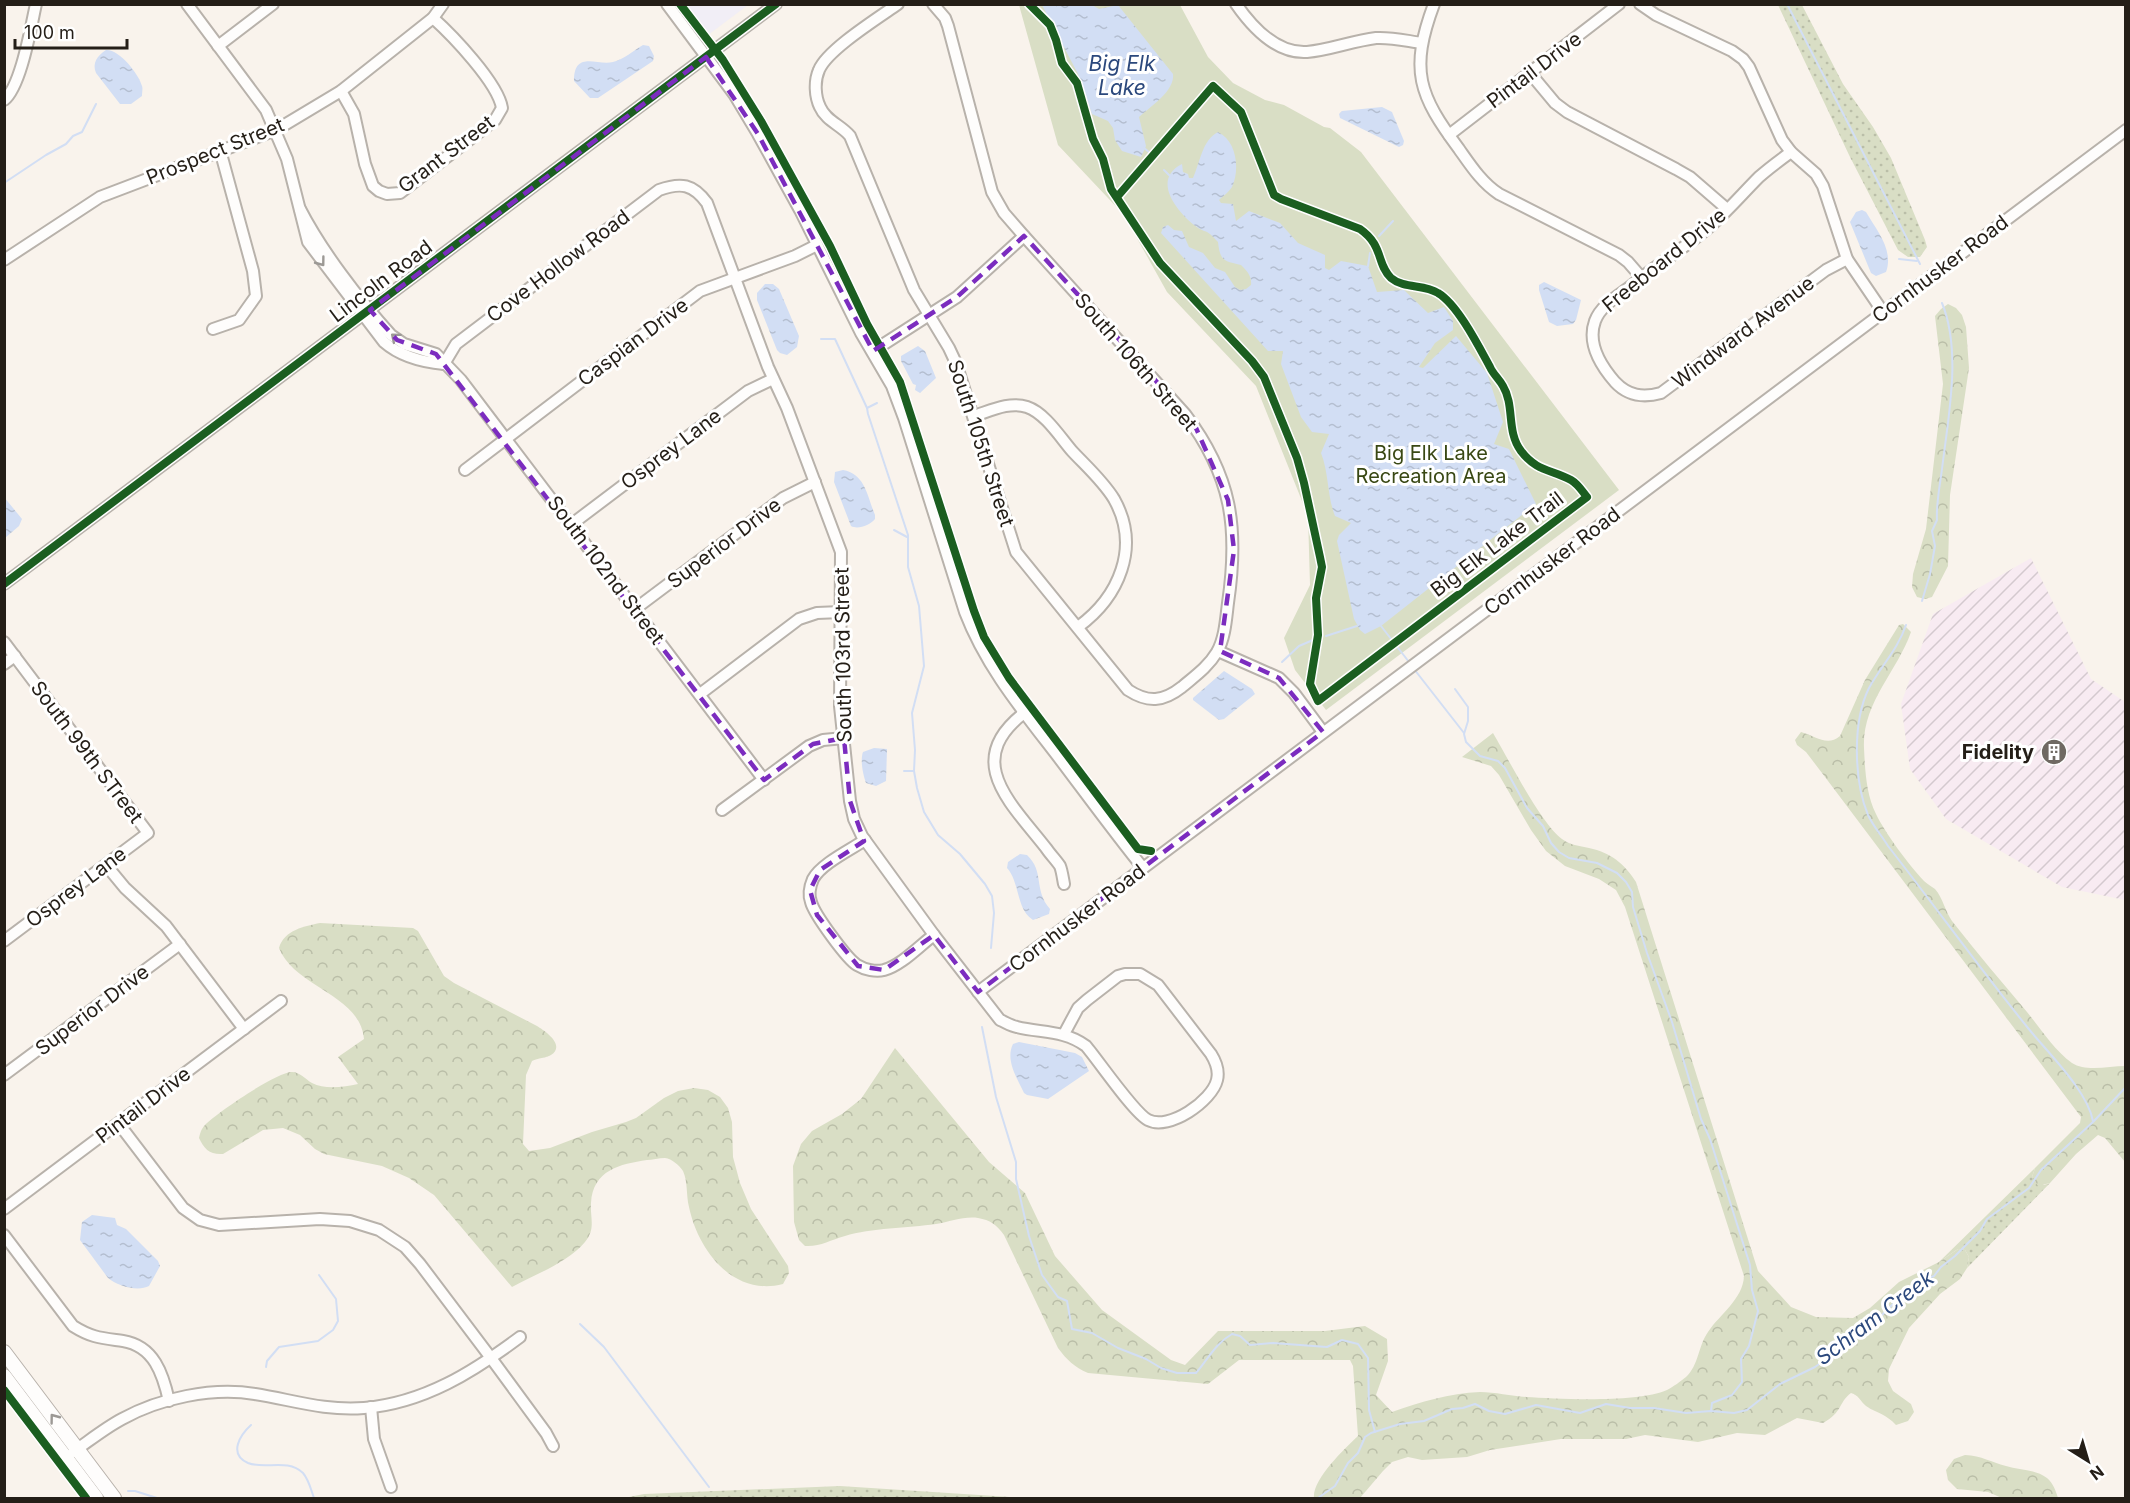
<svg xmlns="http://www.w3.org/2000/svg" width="2130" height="1503" font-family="Inter,sans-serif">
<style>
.industrial{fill:url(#industrial-furrows)}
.education{fill:#f1eef6}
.grass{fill:url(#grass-dots)}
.forest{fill:url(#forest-crowns)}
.green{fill:#d9dec5}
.water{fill:url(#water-ripples)}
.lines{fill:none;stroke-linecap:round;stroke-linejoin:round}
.stream{stroke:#d2def4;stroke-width:2}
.minor-casing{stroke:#b8b2ab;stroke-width:14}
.major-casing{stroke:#b8b2ab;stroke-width:16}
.minor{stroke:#fefdfc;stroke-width:10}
.major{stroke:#fefdfc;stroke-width:14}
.cycleway-casing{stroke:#fff;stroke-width:11}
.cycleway{stroke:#1b5e20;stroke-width:8}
.oneway{stroke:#9c9995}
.marked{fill:none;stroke:#7b2cbf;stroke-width:4.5;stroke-dasharray:12 8;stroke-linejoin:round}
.labels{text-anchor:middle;stroke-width:6;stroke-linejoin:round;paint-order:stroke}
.street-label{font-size:20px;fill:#241e17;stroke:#fff}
.park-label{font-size:20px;fill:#394814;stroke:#fff}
.poi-label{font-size:20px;font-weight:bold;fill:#241e17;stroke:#fff;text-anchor:end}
.water-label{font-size:21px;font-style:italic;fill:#2b487c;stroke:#fff}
</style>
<defs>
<pattern id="industrial-furrows" width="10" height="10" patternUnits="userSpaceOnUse" patternTransform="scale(1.5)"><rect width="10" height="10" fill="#f8ebf2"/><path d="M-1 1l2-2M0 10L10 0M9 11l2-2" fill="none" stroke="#d4c9cf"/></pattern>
<pattern id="grass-dots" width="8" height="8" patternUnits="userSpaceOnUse" patternTransform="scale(1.5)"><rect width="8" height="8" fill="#d9dec5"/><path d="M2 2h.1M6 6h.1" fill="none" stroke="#babea8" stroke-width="1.8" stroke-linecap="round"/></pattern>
<pattern id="forest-crowns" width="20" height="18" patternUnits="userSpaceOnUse" patternTransform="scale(1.5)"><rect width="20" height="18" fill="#d9dec5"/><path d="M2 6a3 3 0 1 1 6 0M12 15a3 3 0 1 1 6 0" fill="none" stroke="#babea8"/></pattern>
<pattern id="water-ripples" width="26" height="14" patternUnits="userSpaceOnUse" patternTransform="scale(1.5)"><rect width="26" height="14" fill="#d2def4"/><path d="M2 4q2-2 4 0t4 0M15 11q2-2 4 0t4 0" fill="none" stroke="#b4bed0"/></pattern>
</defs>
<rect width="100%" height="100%" fill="#f9f3ec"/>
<polygon class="industrial" points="2031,558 2091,679 2125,702 2125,900 2062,887 1946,819 1910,769 1901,704 1933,614"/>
<polygon class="education" points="682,5 748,5 708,35 704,34"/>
<g class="grass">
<polygon points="1778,5 1802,5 1843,84 1873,127 1891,158 1925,240 1927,247 1920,257 1908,257 1898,250 1850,157"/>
<polygon points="2035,1168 2032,1177 2044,1185 2050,1183 1967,1268 1969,1257 1965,1250 1958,1249 1939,1262"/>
<polygon points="840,1486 1027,1498 624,1498 644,1494"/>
</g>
<g class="forest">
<polygon points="1948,304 1956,308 1962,315 1966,327 1969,368 1950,495 1948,566 1932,597 1925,599 1917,597 1912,587 1913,574 1926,529 1943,384 1935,316 1941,309"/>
<path d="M1903,624L1911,632C1897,672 1862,703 1864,748C1865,769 1866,794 1876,814C1885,833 1909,865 1924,881C1927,884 1931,886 1935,889C1943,898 1945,911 1952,921C1976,952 2002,982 2027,1012C2041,1029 2054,1050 2072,1063C2086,1072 2109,1066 2125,1066L2126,1124L2124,1127L2125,1133V1162L2105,1138L2098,1135L2076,1154L2050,1183L2038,1186L2032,1177L2035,1168L2080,1123L2081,1117L1822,773L1806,752L1797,745L1795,740L1801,732C1816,736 1827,747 1840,736L1865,680L1899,625Z"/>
<path d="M1493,733C1509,760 1540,822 1562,839C1570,845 1579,846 1589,848C1611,853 1624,863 1636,882L1758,1271L1791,1307L1816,1317L1853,1318L1870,1308L1899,1282L1939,1262L1958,1249L1965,1250L1969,1257L1967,1268L1960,1279L1940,1294L1909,1328L1889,1369L1888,1381L1893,1391L1911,1404L1914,1412L1908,1421L1896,1425C1886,1414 1877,1413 1866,1406C1860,1401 1859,1395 1851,1393C1838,1403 1843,1412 1823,1423L1797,1418L1765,1435L1737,1433L1698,1442L1645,1435L1626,1439H1561L1490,1450L1467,1457L1422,1460L1408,1457L1392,1462L1383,1471L1360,1498H1314C1312,1480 1344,1449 1358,1436L1353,1366L1350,1360H1239L1208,1384L1088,1373C1074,1367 1067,1360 1058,1348L1004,1235C997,1225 990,1220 978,1218C964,1216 950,1222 936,1224C908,1228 871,1228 845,1236C830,1240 820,1247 805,1246L799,1240L794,1222L793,1166L801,1144L812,1131L842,1114L861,1099L895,1048L989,1162L1025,1193L1055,1256L1102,1310L1171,1360L1185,1365L1218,1331H1325L1365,1326L1387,1339L1388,1361L1376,1395L1392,1412C1421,1402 1449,1393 1480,1392C1495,1392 1511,1396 1526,1397C1559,1399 1638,1403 1667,1390C1673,1387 1681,1381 1686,1377C1699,1365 1698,1346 1708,1332C1720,1314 1743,1299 1744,1276L1625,907L1616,890L1599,879L1565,866L1546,851L1531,830L1499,775L1491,766L1462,757Z"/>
<path d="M320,923L413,928L418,931L444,976L454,983L537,1026C545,1031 566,1045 551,1055C546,1058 538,1058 532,1061L526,1075L523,1144L529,1151L550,1148L592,1132L626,1122L636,1118L664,1098L678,1091L694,1088L708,1090L720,1097L728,1108L732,1122L733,1157L740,1183L751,1209L788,1266L789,1273L783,1284C733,1297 698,1250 689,1207C686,1195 688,1182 683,1171C679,1165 672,1159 665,1158C659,1158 652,1160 647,1160C620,1164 593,1170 591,1203C590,1218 596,1229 585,1242C567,1263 536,1274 512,1287L434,1195L409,1178L382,1166L324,1154L315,1149L300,1135L283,1128L263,1130L223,1154C210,1155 204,1149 199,1138C200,1134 201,1129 205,1125C215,1114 278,1071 292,1072C300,1072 305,1079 312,1083C325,1090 344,1087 358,1084L338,1057L364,1039C360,994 295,988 279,948C284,930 305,926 320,923Z"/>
<path d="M1965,1455C1982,1456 1991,1462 2006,1466C2019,1470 2035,1469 2047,1478C2053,1483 2056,1491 2058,1498H2002L1988,1492L1957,1489L1948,1480L1946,1470L1954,1459Z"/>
</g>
<polygon class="green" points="1019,5 1180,5 1208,57 1233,83 1265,100 1284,105 1324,127 1330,128 1361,152 1619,490 1326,710 1295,670 1284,638 1310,585 1308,516 1256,386 1167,292 1124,215 1058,145"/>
<g class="water">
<path d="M1042,5H1092L1099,9L1118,5L1173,74C1175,91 1151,106 1139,117L1146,146L1141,157L1122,151L1115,140L1113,128L1108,121L1092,114L1078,74Z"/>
<path d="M643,45L649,46L654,56L653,61L598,98H590L574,81C574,50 597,66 613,62C624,59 633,51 643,45Z"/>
<path d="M106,50C119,49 139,74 142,86C143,88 142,93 142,96L131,104H120L96,73C92,63 97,56 106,50Z"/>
<polygon points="1382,107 1392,112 1404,141 1403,145 1399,147 1340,118 1339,114 1342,111"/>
<path d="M1218,132C1237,141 1240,170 1232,187C1229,192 1223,196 1219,200L1221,203L1233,204L1236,221L1249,211L1280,223L1298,243L1325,255V268L1329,270L1341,261L1368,266L1377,292L1404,290L1428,313L1444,307L1453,321V330L1435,343L1419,367L1423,368L1456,336L1487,373L1503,422L1494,444L1509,449L1536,504L1381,626L1365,634L1360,630L1354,619L1337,541L1339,535L1351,523L1335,516C1327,496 1329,473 1321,453L1329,434L1312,432L1301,417L1281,364L1283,351H1268L1161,233L1163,227L1168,225L1174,230L1182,231L1189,247L1203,253L1215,268L1225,272L1235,287L1240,290L1246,289L1251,285C1252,276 1247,271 1241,265C1224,261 1220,261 1218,242C1215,239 1211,234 1207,232C1202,230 1199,229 1194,225C1177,211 1151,180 1182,164L1183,172L1188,174L1189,178H1193C1200,163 1202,140 1218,132Z"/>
<path d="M1862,210L1866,212C1877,231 1894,250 1886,272L1876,276L1871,273L1850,222L1856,212Z"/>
<polygon points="1544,282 1581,300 1576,320 1573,324 1557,326 1549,322 1539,290 1539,285"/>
<polygon points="765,284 773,284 779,289 799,336 797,347 787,355 780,353 777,350 757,300 757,293"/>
<polygon points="918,346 925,351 936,378 920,393 915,390 916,385 913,384 901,361 901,356"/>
<path d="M843,470C865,474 867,495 875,515V519C870,525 858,530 851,526L834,482L835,472Z"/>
<polygon points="4,497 22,519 19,526 5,538"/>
<polygon points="1224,671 1252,689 1255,694 1224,719 1219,720 1193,700 1193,698"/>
<path d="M874,748L887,749L886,781L876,786L866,783C863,775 860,760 863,752Z"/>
<path d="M1020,854L1027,855C1045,872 1033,889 1050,909L1049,914L1033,920C1016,910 1020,882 1007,868L1008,862Z"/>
<path d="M1019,1042L1075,1053L1082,1057L1089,1071L1048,1099L1027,1095L1024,1093C1017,1078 1005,1060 1013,1044Z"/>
<path d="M92,1215L115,1218L117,1225L126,1229L158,1261L160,1266L149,1286C138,1292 117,1286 108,1278L80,1240L82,1222Z"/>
</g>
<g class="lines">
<g class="stream">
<polyline points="1787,4 1920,264"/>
<polyline points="1143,147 1150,153"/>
<polyline points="1164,170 1171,177"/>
<polyline points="4,183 46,155 66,144 73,136 82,132 96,104"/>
<polyline points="1379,236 1393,221"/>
<polyline points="1899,259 1917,261"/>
<polyline points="1368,266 1370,253"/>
<polyline points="821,339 835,339 867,408"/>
<polyline points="877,403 867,408 868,414 908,535 908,567 919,606 924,666 912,713 915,750 914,771 917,788 924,812 938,835 960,854 985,884 992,896 994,913 991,948"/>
<polyline points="894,530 907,537"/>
<path d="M1922,601L1930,574L1935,546L1932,531L1937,520C1936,503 1940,485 1942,469C1948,418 1962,352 1942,303"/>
<path d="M1906,625C1898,649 1881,666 1869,688C1852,722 1854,781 1868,815C1873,826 1882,836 1888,846C1935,906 1980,969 2028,1028C2048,1053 2087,1090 2093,1121"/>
<polyline points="1381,626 1409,662"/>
<polyline points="1326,636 1357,626"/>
<polyline points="1282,662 1299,646 1313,640"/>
<polyline points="1414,669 1464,733"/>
<polyline points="1455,689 1468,707 1468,721 1464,734 1466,742 1480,756 1498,761 1505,768 1527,808 1543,826 1551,843 1559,852 1569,858 1597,863 1617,873 1626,882 1632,892 1633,907 1647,953 1672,1022 1701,1119 1710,1139 1750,1265 1752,1290 1758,1311 1749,1346 1741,1359 1742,1382 1732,1395 1712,1403 1711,1411"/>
<polyline points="904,771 913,771"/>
<path d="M982,1027L996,1097L1016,1162V1179L1029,1236L1042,1275L1058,1297L1067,1301L1072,1329L1092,1333L1118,1348L1146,1359L1161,1368L1177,1373H1196C1208,1359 1216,1343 1232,1334L1240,1336L1250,1345L1273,1343L1327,1347L1342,1340L1358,1344L1368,1358L1369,1410L1375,1432"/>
<polyline points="580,1324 604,1347 709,1487"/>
<polyline points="266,1367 267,1361 279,1347 318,1341 333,1330 338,1321 336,1299 319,1275"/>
<path d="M251,1425C240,1435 228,1454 248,1463C265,1470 287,1458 303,1473C309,1480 311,1490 314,1498"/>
<polyline points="128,1491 135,1491 157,1498"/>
<polyline points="1318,1498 1335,1486 1348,1463 1358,1453 1365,1437 1371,1433 1400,1424 1424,1421 1452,1409 1463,1408 1475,1404 1489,1411 1505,1414 1536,1405 1580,1413 1606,1404 1630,1408 1654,1408 1686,1413 1711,1411 1734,1413 1747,1410 1780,1384 1815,1367 1839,1350 1860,1330 1878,1319 1899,1298 1921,1281 1934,1276 1941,1267 1955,1256 1980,1231 1987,1219 2029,1188 2041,1170 2093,1122 2126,1087"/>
</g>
<g class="minor-casing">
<g id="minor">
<path d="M187,4L266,110L287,159L308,242L384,342C401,357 422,362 444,364"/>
<path d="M667,4L734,94L758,134L800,210L861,333L892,386L904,418L965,612C986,667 1023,711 1059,758C1087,795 1114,832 1143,868"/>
<path d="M898,4C878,18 827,50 819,70C814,81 815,97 820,107C826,121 841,125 850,136L914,290L949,348L956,363L1016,552L1128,690C1148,703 1163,702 1182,687C1195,676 1208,667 1217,652C1225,638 1226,619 1228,603C1239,528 1232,476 1185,414L1024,236L1004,213L992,192L948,26L945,18L933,4"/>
<path d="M1236,4C1252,27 1277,54 1307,52C1330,50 1352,41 1376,38C1391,37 1407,41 1422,43"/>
<path d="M1434,4C1409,71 1419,95 1459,149C1471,166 1482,183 1499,194L1619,255L1628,262L1641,277"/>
<polyline points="1640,4 1656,15 1732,51 1743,59 1749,67 1782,140 1791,152 1816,174 1823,186 1847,259 1883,312"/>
<polyline points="218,46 273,4"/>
<polyline points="1530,73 1555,103 1567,112 1676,169 1690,177 1727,209"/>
<path d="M341,91L354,114L365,164L373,186L379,191L387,194L400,193L495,120L502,108C498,83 452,35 433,18"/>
<path d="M4,100C21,87 31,26 36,4"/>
<polyline points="1449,135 1619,4"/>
<path d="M1791,152C1780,160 1769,168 1759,177C1742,194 1726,213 1707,229C1683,249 1655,266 1631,286C1618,296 1601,305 1595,321C1587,343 1601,366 1615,382C1628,396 1643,398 1661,393L1826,270L1847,259"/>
<path d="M300,209C321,250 359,300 391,335L404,344L436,354L461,380L764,780"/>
<polyline points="4,260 100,197 276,130 341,91 433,18 443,4"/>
<polyline points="213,329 239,320 256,296 253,271 220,150"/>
<polyline points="873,351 957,297 1024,236"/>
<path d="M444,364L456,344L659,190C681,182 693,184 707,203L768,367L787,408L841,552L840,706L850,801L854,819L862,836L934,935L1000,1020C1005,1022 1011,1026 1017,1027C1042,1033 1064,1030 1086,1046C1098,1060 1134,1113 1148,1120C1169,1131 1212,1101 1217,1080C1219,1072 1216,1062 1211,1054L1158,985L1140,974H1125L1118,976L1087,1000L1078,1008L1064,1034"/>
<path d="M974,416C990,411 1009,401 1027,407C1045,413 1060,437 1072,451C1086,466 1103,481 1114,499C1141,547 1119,597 1078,627"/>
<polyline points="465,470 700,291 795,256 817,245"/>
<polyline points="572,524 748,391 773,379"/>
<polyline points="4,584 776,4"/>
<polyline points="635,609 783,498 815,482"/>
<polyline points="4,642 148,833 4,941"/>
<polyline points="1218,651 1279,678 1294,693 1323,732"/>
<polyline points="4,664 15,656"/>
<polyline points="700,694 799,619 817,613 841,612"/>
<path d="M1024,713C962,761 1011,803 1046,848C1050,854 1056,860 1060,866C1062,871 1063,879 1064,884"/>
<polyline points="722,810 809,746 823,740 844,738"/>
<path d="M865,840C850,850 821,864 813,879C810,886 808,894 811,902C814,914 847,959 857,965C865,970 876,972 884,970C902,965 919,946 934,935"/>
<polyline points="106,865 125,888 166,926 244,1029"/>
<polyline points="978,992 2126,130"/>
<polyline points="4,1075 180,944"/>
<polyline points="119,1124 183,1208 200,1220 219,1225 320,1219 350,1221 379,1230 405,1247 420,1264 491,1358 546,1433 553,1446"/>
<polyline points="4,1209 281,1001"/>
<path d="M4,1235L73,1326C92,1338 102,1338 123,1341C154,1346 163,1374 169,1401"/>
<polyline points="371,1407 374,1439 391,1487"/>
<path d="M73,1452C89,1441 105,1428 122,1419C160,1398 212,1387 255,1394C293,1400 324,1411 364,1408C424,1403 473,1372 520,1337"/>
</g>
</g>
<g class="major-casing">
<g id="major">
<polyline points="4,1352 114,1498"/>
<polyline points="4,1376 96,1498"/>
</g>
</g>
<use href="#minor" class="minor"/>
<use href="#major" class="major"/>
<g class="cycleway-casing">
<g id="cycleway">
<polyline points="680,4 723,60 761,121 830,246 867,324 900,382 974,611 984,637 1009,678 1138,849 1151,851"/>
<path d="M1029,4L1050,25L1056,40L1062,63L1077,83L1093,139L1103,159L1111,189L1160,263L1252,361L1264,377L1297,458L1304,483L1320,557L1322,567L1316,598L1318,635L1310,684L1318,701L1587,497C1582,491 1578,484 1571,480C1551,469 1537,472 1521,451C1506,431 1515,406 1503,386C1499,379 1493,374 1490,367C1479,347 1458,305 1438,293C1424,284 1404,289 1391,278C1376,263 1384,246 1360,229L1281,199L1274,195L1241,112L1213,86L1117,197"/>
<polyline points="4,584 776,4"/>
<polyline points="4,1390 86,1498"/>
</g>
</g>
<use href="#cycleway" class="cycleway"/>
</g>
<defs><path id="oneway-chevron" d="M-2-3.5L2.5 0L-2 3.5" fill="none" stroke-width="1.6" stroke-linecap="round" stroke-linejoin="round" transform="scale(1.5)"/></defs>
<g class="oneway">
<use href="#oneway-chevron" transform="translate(321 262) rotate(53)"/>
<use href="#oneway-chevron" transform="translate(395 337) rotate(-140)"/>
<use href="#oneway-chevron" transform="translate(54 1418) rotate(-127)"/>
</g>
<path class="marked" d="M706,57L758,134L873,351L957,297L1024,236L1139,361L1196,428L1228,500L1234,550L1220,651L1279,678L1323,732L978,992L934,935L884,970L858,966L817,915L810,890L820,870L864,841L850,801L844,738L813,744L764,780L436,354L397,340L370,310Z"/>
<defs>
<g id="building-disc" transform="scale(1.35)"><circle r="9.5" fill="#6f6962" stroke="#fff"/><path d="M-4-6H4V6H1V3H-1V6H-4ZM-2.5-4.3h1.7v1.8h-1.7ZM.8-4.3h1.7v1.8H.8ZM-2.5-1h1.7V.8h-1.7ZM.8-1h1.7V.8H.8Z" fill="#fff"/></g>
</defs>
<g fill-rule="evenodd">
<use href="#building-disc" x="2054" y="752"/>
</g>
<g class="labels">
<g class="street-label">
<text transform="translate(1534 70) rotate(-37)" y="7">Pintail Drive</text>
<text transform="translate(215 151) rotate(-22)" y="7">Prospect Street</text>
<text transform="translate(446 154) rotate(-37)" y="7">Grant Street</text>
<text transform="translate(1664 260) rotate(-39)" y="7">Freeboard Drive</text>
<text transform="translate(558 266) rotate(-37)" y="7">Cove Hollow Road</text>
<text transform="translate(1940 269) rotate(-37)" y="7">Cornhusker Road</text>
<text transform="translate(381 281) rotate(-37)" y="7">Lincoln Road</text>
<text transform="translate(1743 332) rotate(-37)" y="7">Windward Avenue</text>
<text transform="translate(633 342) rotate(-37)" y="7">Caspian Drive</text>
<text transform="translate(1136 362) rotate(49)" y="7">South 106th Street</text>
<text transform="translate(981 443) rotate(72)" y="7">South 105th Street</text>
<text transform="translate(671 449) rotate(-37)" y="7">Osprey Lane</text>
<text transform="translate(724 543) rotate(-37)" y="7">Superior Drive</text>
<text transform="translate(1497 544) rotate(-37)" y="7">Big Elk Lake Trail</text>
<text transform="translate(1552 561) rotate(-37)" y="7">Cornhusker Road</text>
<text transform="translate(606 570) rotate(53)" y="7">South 102nd Street</text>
<text transform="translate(843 655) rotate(-91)" y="7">South 103rd Street</text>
<text transform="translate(87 752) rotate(53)" y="7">South 99th STreet</text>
<text transform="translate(76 887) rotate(-37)" y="7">Osprey Lane</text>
<text transform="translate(1077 918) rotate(-37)" y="7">Cornhusker Road</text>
<text transform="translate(92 1010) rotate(-37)" y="7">Superior Drive</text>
<text transform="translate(143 1105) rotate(-37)" y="7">Pintail Drive</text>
</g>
<g class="park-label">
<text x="1431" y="460">Big Elk Lake<tspan x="1431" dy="23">Recreation Area</tspan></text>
</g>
<g class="poi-label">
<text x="2034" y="759">Fidelity</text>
</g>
<g class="water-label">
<text x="1122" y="71">Big Elk<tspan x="1122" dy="24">Lake</tspan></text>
<text transform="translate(1875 1318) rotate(-37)" y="7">Schram Creek</text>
</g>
</g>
<rect width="2130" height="1503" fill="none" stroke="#241e17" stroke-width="12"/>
<g transform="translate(2088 1461) rotate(143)" stroke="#ffffff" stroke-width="4.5" paint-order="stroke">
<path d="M0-4.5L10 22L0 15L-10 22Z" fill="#241e17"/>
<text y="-9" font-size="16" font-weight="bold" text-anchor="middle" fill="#241e17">N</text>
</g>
<path d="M15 39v9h112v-9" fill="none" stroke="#241e17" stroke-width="3"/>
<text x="24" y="39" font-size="18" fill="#241e17" stroke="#ffffff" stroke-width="4.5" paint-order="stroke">100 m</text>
</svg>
